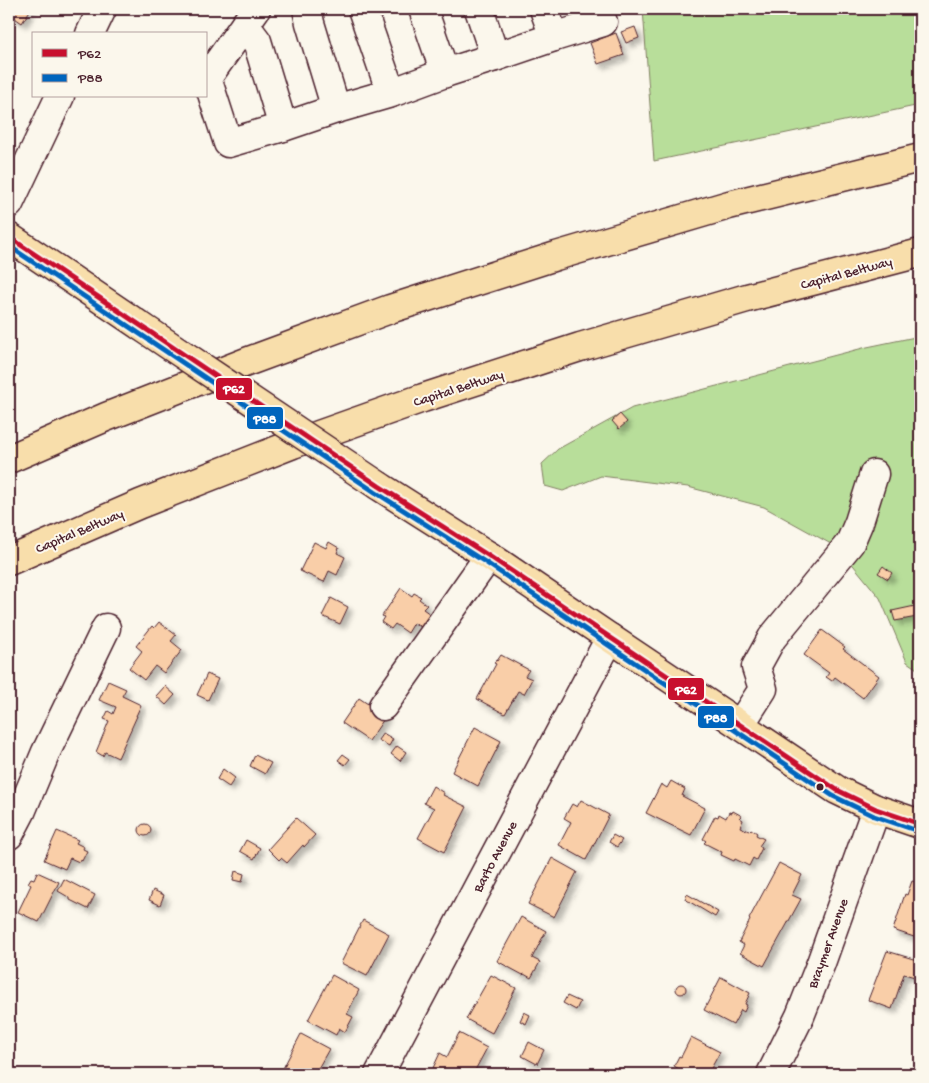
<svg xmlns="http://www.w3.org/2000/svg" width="929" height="1083" font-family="'Gochi Hand',sans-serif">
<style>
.green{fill:#b8de9a;stroke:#817e62}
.building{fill:#f9cea8;stroke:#4a1f2b;filter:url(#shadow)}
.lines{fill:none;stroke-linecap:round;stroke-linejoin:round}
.minor-casing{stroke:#4a1f2b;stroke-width:31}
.major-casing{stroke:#4a1f2b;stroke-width:31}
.highway-casing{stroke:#4a1f2b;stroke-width:31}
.minor{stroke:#fbf7ec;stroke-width:28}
.major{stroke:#f8deab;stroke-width:28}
.highway{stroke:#f8deab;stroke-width:28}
.major-bridge-casing{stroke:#4a1f2b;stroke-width:31;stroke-linecap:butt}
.major-bridge{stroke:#f8deab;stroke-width:28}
.bus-1-casing{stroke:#fbf7ec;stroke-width:9}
.bus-2-casing{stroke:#fbf7ec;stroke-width:9}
.bus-1{stroke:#c8102e;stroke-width:5}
.bus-2{stroke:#0065bd;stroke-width:5}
.bus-dot{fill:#4a1f2b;stroke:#fbf7ec;stroke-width:2}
.labels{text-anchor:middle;stroke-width:4;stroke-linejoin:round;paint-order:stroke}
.street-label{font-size:14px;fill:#4a1f2b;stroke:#fbf7ec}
.line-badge{stroke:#fbf7ec;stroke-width:2}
.badge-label{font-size:14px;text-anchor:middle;font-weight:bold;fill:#fff}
</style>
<defs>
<filter id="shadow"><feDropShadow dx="4.5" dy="4.5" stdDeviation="2.5" flood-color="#0004"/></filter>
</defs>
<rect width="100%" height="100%" fill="#fbf7ec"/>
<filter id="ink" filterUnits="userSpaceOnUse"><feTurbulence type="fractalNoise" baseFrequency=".02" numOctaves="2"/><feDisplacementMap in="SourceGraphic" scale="10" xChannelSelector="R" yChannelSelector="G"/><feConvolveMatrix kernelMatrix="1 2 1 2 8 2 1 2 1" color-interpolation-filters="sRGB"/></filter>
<g filter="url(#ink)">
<g class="green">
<polygon points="643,9 920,9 920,105 654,161"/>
<polygon points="920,336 920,671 907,662 880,598 840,549 764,507 688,487 601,476 563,491 545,486 542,464 558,449 632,408 867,347"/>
</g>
<g class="building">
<polygon points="9,9 31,9 22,23 9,14"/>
<polygon points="635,27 639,38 626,43 621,32"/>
<polygon points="616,33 624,55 598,64 590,43"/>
<polygon points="620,414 627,422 619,429 612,421"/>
<polygon points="314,542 326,548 329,542 339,548 337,553 345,557 337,575 329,571 324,582 300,571"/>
<polygon points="883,566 892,573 888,579 878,573"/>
<polygon points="401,588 412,596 414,593 421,597 419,599 427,605 423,609 430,614 421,627 414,623 408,633 395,624 391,629 381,622 384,617 382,616"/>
<polygon points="331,598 348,607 340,624 322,616"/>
<polygon points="915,606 917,617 895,621 892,611"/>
<polygon points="159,622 176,635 171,641 182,650 164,673 155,666 144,680 129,668 142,651 136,646 152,626 154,628"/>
<polygon points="822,630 845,647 843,649 879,676 863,698 835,677 832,681 826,677 829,673 804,655"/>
<polygon points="501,655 529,670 525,676 532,679 524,694 518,691 505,714 477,699 496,664 494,663 496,660 497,661"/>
<polygon points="207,674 218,679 208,700 197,695"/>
<polygon points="108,681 126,689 122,696 141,705 136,716 137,716 118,758 105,752 103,756 96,752 109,721 104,719 108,711 113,714 116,707 99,700"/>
<polygon points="165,686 175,695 166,705 156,696"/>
<polygon points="359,698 386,716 369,741 342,723"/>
<polygon points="475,727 501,741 478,786 452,772"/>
<polygon points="383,733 393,739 389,746 378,740"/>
<polygon points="397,746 406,752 400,761 391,754"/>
<polygon points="343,754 350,759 345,765 338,760"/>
<polygon points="255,755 271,763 265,774 250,766"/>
<polygon points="223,769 235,778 229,787 217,779"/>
<polygon points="671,781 685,789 682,796 705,808 691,835 646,813 661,784 667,788"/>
<polygon points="433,786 444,793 443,795 467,807 444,852 418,838 434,808 424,803"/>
<polygon points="581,800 609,815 586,860 559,845 571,822 564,818 572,804 577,807"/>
<polygon points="733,811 742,816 740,818 743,820 740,827 749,831 751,829 757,833 756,835 764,839 759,846 762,848 756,860 753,858 749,866 735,859 734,861 721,855 722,852 704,843 706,841 703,839 715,816 718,817 719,814 726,818 729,812 732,813"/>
<polygon points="296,818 315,835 304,847 303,845 287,863 281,858 279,860 268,849"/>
<circle cx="145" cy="830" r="6"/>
<polygon points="57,831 78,840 76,843 84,847 83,849 87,851 82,861 80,859 79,862 70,858 65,869 44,860"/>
<polygon points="613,835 622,840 617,847 609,842"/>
<polygon points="246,840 260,848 254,859 240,851"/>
<polygon points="552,858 577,872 554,917 528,904"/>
<polygon points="779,863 802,875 792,895 801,899 764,966 740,953 744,945 739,942 750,920 749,919"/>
<polygon points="235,871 244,874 242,882 233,880"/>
<polygon points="37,872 59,882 39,922 18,912 31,885 28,883 31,878 34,879"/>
<polygon points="64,879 95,895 88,909 70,900 70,898 58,891"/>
<polygon points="912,881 920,883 920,936 918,936 917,938 893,930 905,894 907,895"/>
<polygon points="153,890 164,895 160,905 149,900"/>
<polygon points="687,894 718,912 715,917 685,899"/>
<polygon points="521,917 546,931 532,958 540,962 531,978 524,974 523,975 497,961"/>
<polygon points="363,920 389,934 367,976 341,963"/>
<polygon points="887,951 920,961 919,964 920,965 920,968 918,967 915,977 904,974 892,1009 868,1000"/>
<polygon points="332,975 359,990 347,1014 353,1017 345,1032 339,1028 336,1035 308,1020"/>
<polygon points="491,975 516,988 492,1033 466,1019"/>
<polygon points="721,977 750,993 745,1004 747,1005 744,1012 741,1010 733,1025 704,1010"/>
<circle cx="681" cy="989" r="5"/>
<polygon points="567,996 580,1002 576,1010 563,1003"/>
<polygon points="524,1012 530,1015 526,1024 520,1021"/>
<polygon points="459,1033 487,1048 473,1074 438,1074 439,1071 433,1068 440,1053 447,1057"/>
<polygon points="301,1034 329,1049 316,1072 320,1074 280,1074"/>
<polygon points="691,1037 720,1052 708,1074 684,1074 678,1071 679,1069 674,1066 679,1056 681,1057"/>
<polygon points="529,1042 544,1050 537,1064 522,1056"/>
</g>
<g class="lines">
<g class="minor-casing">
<g id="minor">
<polyline points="256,9 207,78 228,143 283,127 336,109 391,93 445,73 495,57"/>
<polyline points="307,9 310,23 336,109"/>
<polyline points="362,9 391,93"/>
<polyline points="423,9 445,73"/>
<polyline points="479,9 495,57 554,37"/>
<polyline points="544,9 554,37 603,22 598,9"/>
<polyline points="245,25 257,41 283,127"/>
<polyline points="90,34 102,9"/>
<polyline points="9,204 60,96"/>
<polyline points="383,706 489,556"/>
<polyline points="740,725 763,689 756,667 772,638 850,543 859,522 874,474"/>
<polyline points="9,835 21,812 46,752 106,628"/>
<polyline points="379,1074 610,638"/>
<polyline points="771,1074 800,1016 821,963 876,809"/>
</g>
</g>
<g class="major-casing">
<g id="major">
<polyline points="9,237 142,327"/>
<polyline points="379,486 489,556 610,638 837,790 876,809 920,824"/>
</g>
</g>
<g class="highway-casing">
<g id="highway">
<polyline points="9,459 106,417 249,361 390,309 556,256 729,205 920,158"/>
<polyline points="9,561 140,504 293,444 423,398 580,347 747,298 920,253"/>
</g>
</g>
<use href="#minor" class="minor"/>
<use href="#major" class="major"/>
<use href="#highway" class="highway"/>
<g class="major-bridge-casing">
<polyline id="major-bridge" points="142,327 379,486"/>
</g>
<use href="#major-bridge" class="major-bridge"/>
<g class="bus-1-casing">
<polyline id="bus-1" points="9,237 379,486 489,556 837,790 876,809 920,824"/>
</g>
<g class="bus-2-casing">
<polyline id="bus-2" points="9,246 375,492 485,562 833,796 874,816 918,831"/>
</g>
<use href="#bus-1" class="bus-1"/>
<use href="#bus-2" class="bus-2"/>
</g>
</g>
<circle class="bus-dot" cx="820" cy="787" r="4.5"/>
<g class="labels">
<g class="street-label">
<text transform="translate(846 272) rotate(-15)" y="5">Capital Beltway</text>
<text transform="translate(458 387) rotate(-18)" y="5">Capital Beltway</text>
<text transform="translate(79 530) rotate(-23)" y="5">Capital Beltway</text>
<text transform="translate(494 856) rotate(-62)" y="5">Barto Avenue</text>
<text transform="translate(827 943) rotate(-70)" y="5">Braymer Avenue</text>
</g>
</g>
<g class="line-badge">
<rect x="215" y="377" width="38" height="24" rx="5" fill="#c8102e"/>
<rect x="246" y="406" width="38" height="24" rx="5" fill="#0065bd"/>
<rect x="667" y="677" width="38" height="24" rx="5" fill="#c8102e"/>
<rect x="697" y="705" width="38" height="24" rx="5" fill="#0065bd"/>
</g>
<g class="badge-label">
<text x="234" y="393">P62</text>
<text x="265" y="423">P88</text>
<text x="686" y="694">P62</text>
<text x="716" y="722">P88</text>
</g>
<rect width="929" height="1083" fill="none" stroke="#fbf7ec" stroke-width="30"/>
<rect x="15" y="15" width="899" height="1053" fill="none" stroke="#4a1f2b" stroke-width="2" filter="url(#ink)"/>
<rect x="32" y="32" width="175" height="65" fill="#fbf7ec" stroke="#b4a19f"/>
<rect x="42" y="49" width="25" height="8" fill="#c8102e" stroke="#b4a19f"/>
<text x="78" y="58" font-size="15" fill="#4a1f2b">P62</text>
<rect x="42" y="74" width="25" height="8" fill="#0065bd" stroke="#b4a19f"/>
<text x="78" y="82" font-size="15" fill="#4a1f2b">P88</text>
</svg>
